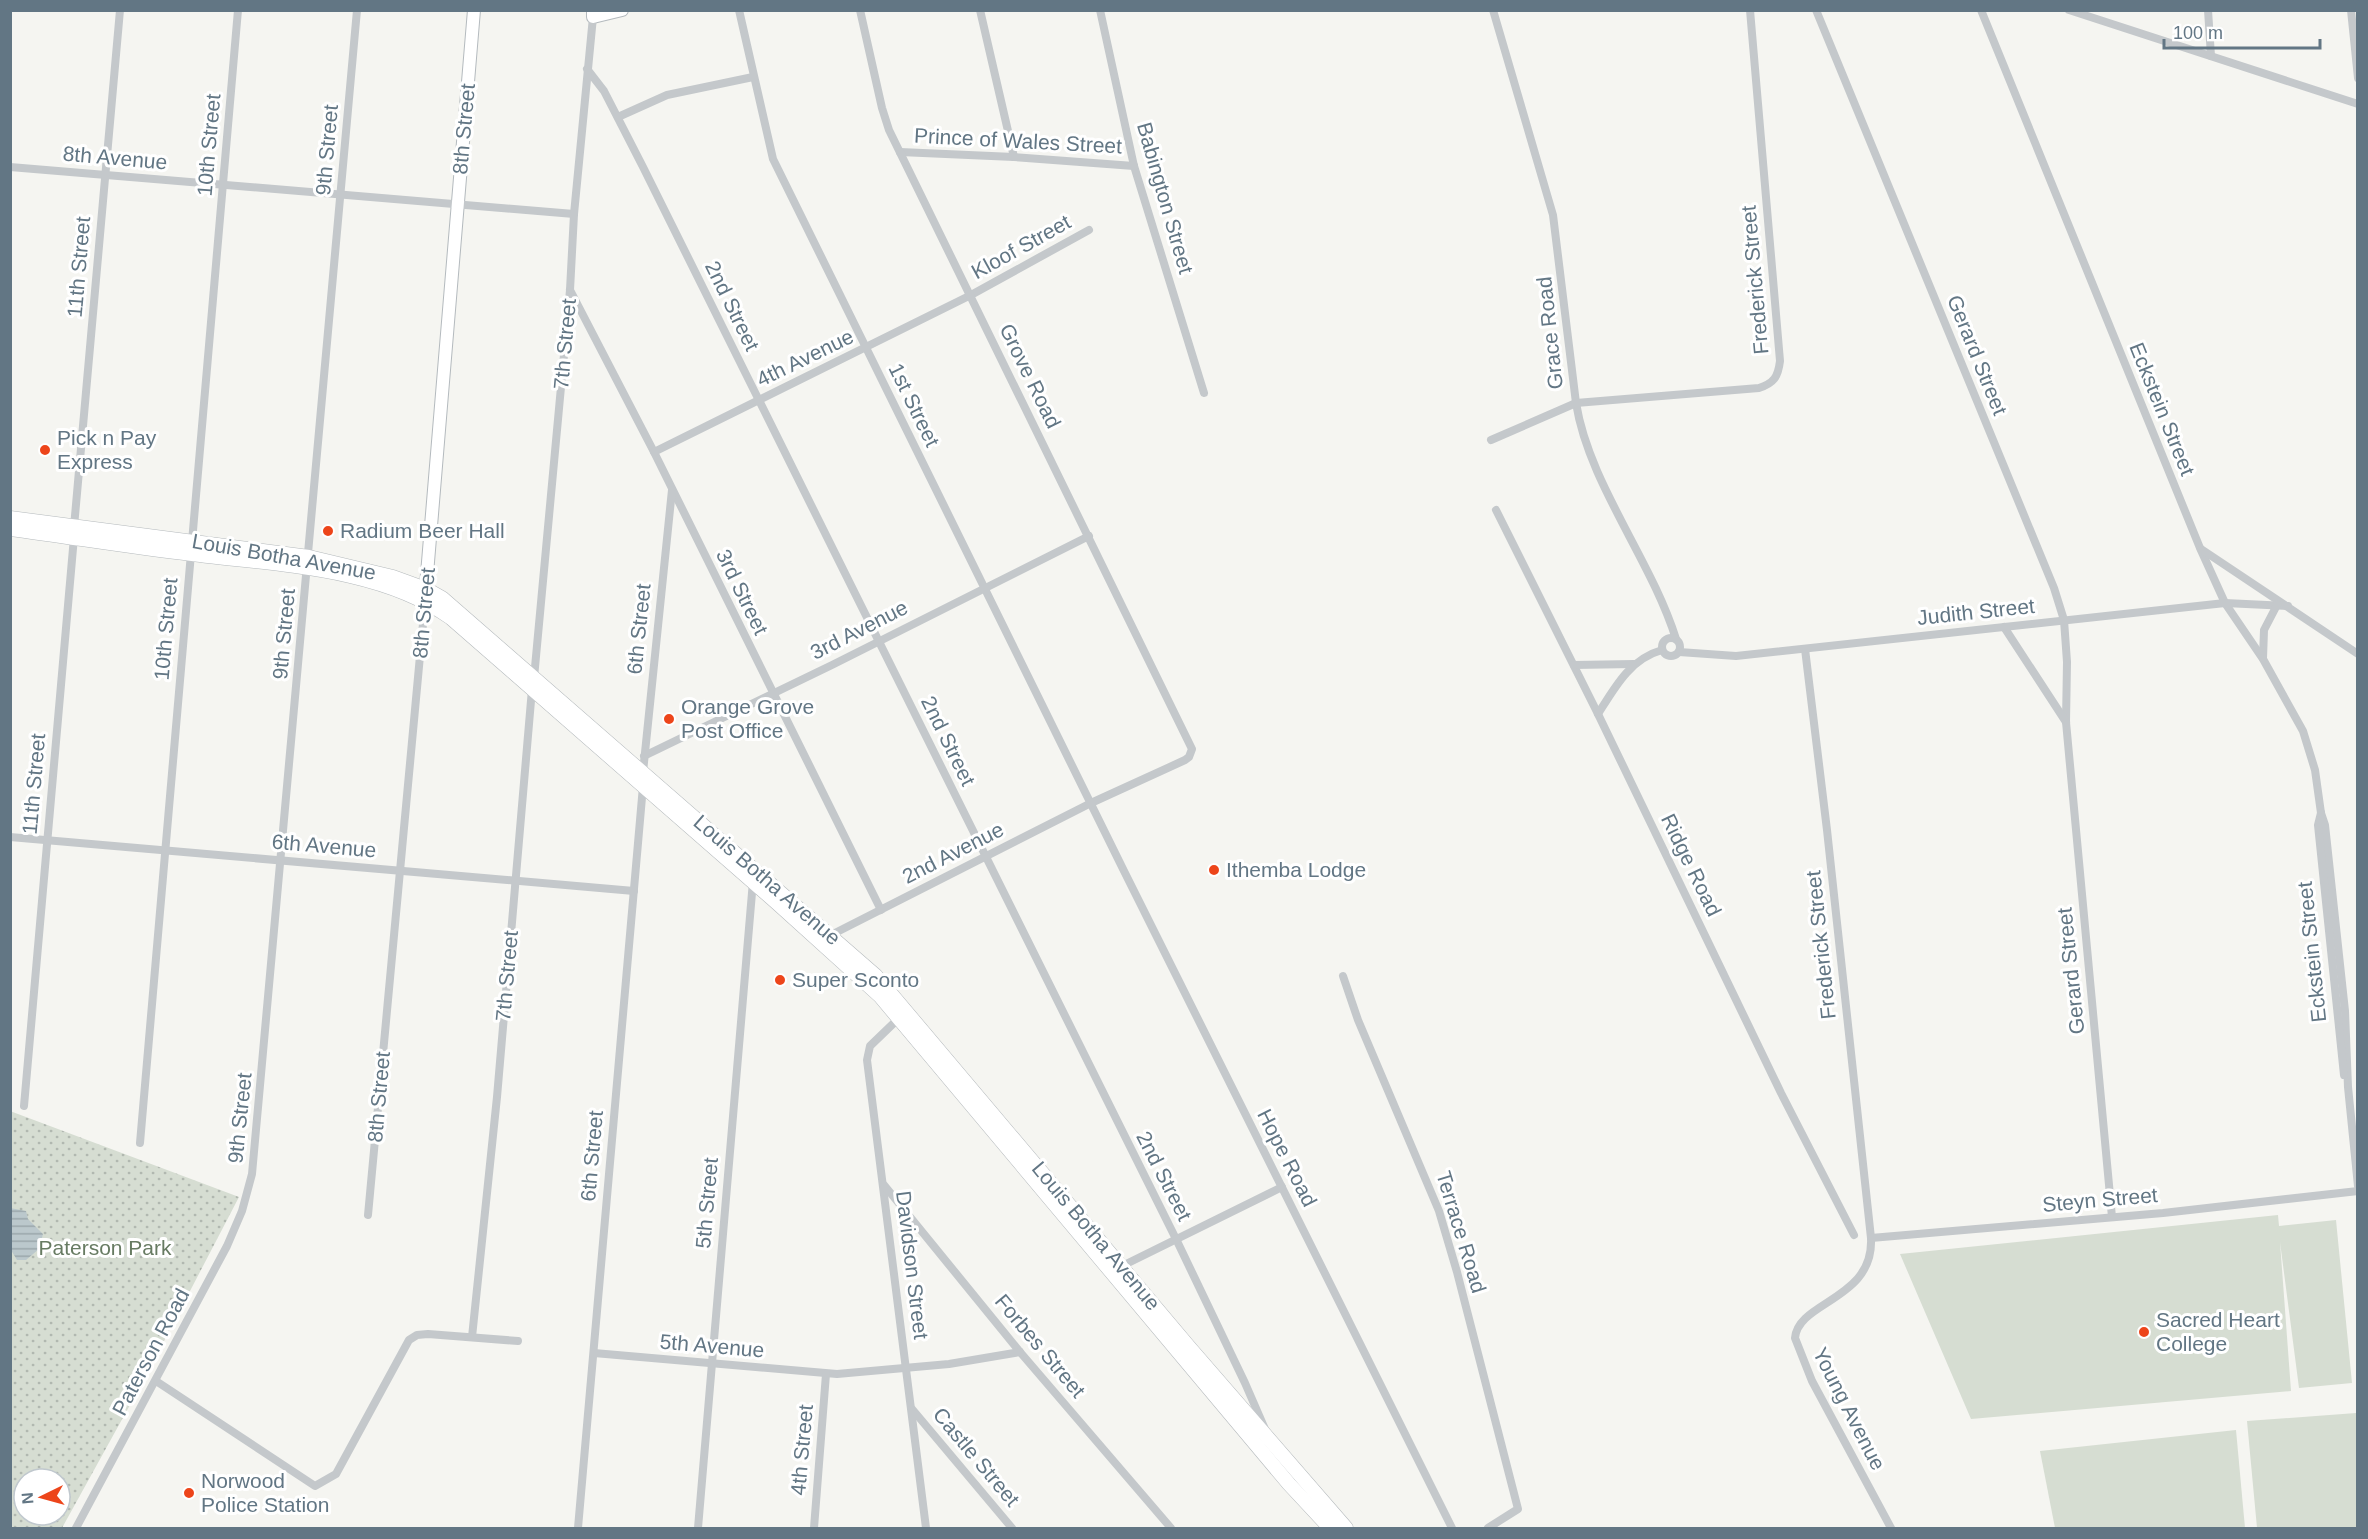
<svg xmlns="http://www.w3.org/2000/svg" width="2368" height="1539" font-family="Helvetica,sans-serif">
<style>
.park{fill:url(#park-dots);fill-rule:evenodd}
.garden{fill:#d6ddd2}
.water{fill:url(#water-rules)}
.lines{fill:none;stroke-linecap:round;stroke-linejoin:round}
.secondary-casing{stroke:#b4babe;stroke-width:14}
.primary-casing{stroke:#b5babd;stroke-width:15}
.minor{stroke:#c4c8cb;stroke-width:8}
.secondary{stroke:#fff;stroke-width:12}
.primary{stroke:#fff;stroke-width:14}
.poi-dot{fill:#ed451a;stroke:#fff;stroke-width:2}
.labels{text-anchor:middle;stroke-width:6;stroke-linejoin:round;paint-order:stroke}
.street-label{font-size:21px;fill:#627684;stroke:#fff}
.poi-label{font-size:21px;fill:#627684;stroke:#fff;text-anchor:start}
.park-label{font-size:21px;fill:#677b62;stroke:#fff}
</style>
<defs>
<pattern id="park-dots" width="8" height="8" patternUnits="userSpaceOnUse" patternTransform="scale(1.5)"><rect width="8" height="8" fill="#d6ddd2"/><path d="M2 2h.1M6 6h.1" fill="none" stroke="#b1b8b0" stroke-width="1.8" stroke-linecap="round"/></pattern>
<pattern id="water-rules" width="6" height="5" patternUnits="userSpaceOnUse" patternTransform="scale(1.5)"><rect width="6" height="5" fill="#bbc8cc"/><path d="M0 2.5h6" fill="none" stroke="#9ba7ab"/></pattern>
</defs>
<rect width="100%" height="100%" fill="#f5f5f1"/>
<path class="park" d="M10,1111L239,1197L141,1385L62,1528H11ZM24,1479H60V1515H24Z"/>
<g class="garden">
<polygon points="2278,1215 2279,1226 2336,1220 2352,1383 2299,1388 2280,1242 2291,1391 1971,1419 1900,1254"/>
<polygon points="2356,1413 2357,1528 2257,1528 2247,1421"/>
<polygon points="2236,1430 2245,1528 2055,1528 2040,1451"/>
</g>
<polygon class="water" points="10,1208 26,1211 28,1219 43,1234 39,1249 26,1260 17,1260 11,1250"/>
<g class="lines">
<g class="secondary-casing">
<g id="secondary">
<polyline points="593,10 593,17 622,10"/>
<polyline points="425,598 474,10"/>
</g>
</g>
<g class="primary-casing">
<g id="primary">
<polyline points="10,518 309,557 393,577 426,589 442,598 876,976 1189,1347 1346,1528"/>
<path d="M10,529C71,537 131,547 192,554C276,565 380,567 451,618L776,902L880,996L1289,1484L1330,1528"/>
</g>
</g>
<g class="minor">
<polyline points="739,10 773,159 1124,871 1452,1528"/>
<polyline points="980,10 1014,157"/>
<polyline points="1100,10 1134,166 1204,393"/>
<path d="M1493,10L1553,215L1576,403C1589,484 1651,559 1676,639"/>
<polyline points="1816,10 2054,588 2064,620 2067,662 2066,722 2112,1217"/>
<polyline points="1981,10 2200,548 2225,603 2263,659 2303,731 2315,770 2321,813 2325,825 2345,1011 2348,1087 2358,1186"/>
<polyline points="2069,10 2358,104"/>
<polyline points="2208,10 2211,56"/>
<polyline points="2351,10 2358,78"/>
<polyline points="587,69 604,91 643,167 1177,1241 1245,1383 1265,1429"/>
<polyline points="618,117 667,95 753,77"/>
<polyline points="900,152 1014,157 1134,166"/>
<polyline points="10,167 574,214"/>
<polyline points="570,290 654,452 881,910"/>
<path d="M1491,440L1576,403L1759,388C1774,383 1778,377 1780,361L1750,10"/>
<polyline points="654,452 971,295 1089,230"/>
<polyline points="1496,510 1598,714 1781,1093 1854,1235"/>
<polyline points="74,527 120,10"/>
<polyline points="2201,549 2358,654"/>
<polyline points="2004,627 2066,722"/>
<circle cx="1671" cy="647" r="9"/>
<polyline points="1805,649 1827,830 1871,1238"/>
<polyline points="1679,652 1736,656 2225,603 2288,606"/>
<polyline points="2263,658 2264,630 2277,605"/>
<polyline points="1574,665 1634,664"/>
<polyline points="534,678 570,290 574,214 593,17"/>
<path d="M1598,714C1615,687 1630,659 1662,650"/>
<polyline points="644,756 832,665 1089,536"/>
<polyline points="643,772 672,490"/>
<polyline points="2321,813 2318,825 2344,1075"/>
<polyline points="10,837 634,891"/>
<polyline points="831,935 1091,803 1185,760 1189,757 1192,749 889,130 882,108 860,10"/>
<polyline points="1343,976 1358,1020 1439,1211 1457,1272 1518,1509 1488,1528"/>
<polyline points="899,1018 870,1046 867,1060 926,1528"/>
<polyline points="24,1106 74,537"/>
<polyline points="140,1143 238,10"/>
<polyline points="884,1185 1020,1352 1171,1528"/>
<polyline points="368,1215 425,602"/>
<polyline points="1122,1266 1282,1187"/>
<polyline points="472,1337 497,1097 532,689"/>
<polyline points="594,1353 837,1374 949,1364 1020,1352"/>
<polyline points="156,1381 315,1486 336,1474 409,1340 417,1335 428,1334 518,1341"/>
<polyline points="912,1409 1012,1528"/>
<polyline points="76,1528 227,1246 242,1211 252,1174 357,10"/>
<polyline points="578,1528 643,786"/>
<polyline points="698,1528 753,881"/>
<polyline points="814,1528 826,1374"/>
<path d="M1891,1528L1812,1381L1795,1338C1798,1301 1874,1300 1871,1238L2163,1213L2358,1191"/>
</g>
<use href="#secondary" class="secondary"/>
<use href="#primary" class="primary"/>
</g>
<g class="poi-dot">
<circle cx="45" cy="450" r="6"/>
<circle cx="328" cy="531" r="6"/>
<circle cx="669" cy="719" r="6"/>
<circle cx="1214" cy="870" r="6"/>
<circle cx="780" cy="980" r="6"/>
<circle cx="2144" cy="1332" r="6"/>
<circle cx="189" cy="1493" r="6"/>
</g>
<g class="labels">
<g class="street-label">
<text transform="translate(464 129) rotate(-85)" y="7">8th Street</text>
<text transform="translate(1018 141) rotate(3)" y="7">Prince of Wales Street</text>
<text transform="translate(209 145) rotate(-85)" y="7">10th Street</text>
<text transform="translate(327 150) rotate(-85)" y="7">9th Street</text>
<text transform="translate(115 158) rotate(5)" y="7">8th Avenue</text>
<text transform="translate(1165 198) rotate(74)" y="7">Babington Street</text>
<text transform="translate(1021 247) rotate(-29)" y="7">Kloof Street</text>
<text transform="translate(79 267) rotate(-85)" y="7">11th Street</text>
<text transform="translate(1755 280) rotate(-95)" y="7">Frederick Street</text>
<text transform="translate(732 306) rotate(64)" y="7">2nd Street</text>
<text transform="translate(1550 333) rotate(-96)" y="7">Grace Road</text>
<text transform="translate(565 344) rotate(-85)" y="7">7th Street</text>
<text transform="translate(1977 355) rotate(68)" y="7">Gerard Street</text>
<text transform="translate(805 358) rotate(-26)" y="7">4th Avenue</text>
<text transform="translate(1030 376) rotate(64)" y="7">Grove Road</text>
<text transform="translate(914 405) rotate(64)" y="7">1st Street</text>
<text transform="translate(2162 409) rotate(68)" y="7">Eckstein Street</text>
<text transform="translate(284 557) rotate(10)" y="7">Louis Botha Avenue</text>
<text transform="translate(742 592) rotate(64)" y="7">3rd Street</text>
<text transform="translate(1976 612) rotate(-6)" y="7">Judith Street</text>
<text transform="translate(424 613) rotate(-85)" y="7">8th Street</text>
<text transform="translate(166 629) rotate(-85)" y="7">10th Street</text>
<text transform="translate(639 629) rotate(-84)" y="7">6th Street</text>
<text transform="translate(859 630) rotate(-27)" y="7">3rd Avenue</text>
<text transform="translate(284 634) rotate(-85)" y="7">9th Street</text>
<text transform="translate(948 741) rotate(64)" y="7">2nd Street</text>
<text transform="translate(34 784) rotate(-85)" y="7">11th Street</text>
<text transform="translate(324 846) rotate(5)" y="7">6th Avenue</text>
<text transform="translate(953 853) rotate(-27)" y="7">2nd Avenue</text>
<text transform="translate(1691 865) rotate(64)" y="7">Ridge Road</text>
<text transform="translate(767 880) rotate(41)" y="7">Louis Botha Avenue</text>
<text transform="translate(1821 945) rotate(-96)" y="7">Frederick Street</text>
<text transform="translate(2312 952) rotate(-96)" y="7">Eckstein Street</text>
<text transform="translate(2071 971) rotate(-96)" y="7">Gerard Street</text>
<text transform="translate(507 976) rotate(-85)" y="7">7th Street</text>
<text transform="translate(379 1097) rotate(-85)" y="7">8th Street</text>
<text transform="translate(240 1118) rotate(-84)" y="7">9th Street</text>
<text transform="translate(592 1156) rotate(-85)" y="7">6th Street</text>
<text transform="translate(1287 1158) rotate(63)" y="7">Hope Road</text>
<text transform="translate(1164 1176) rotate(63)" y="7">2nd Street</text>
<text transform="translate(2100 1200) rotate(-5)" y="7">Steyn Street</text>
<text transform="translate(707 1203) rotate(-85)" y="7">5th Street</text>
<text transform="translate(1461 1232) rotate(73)" y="7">Terrace Road</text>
<text transform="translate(1096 1236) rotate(50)" y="7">Louis Botha Avenue</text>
<text transform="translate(912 1265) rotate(83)" y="7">Davidson Street</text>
<text transform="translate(712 1346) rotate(5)" y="7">5th Avenue</text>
<text transform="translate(1040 1346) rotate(50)" y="7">Forbes Street</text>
<text transform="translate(151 1352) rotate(-62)" y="7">Paterson Road</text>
<text transform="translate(1849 1409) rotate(63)" y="7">Young Avenue</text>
<text transform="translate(802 1450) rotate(-85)" y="7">4th Street</text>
<text transform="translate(976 1457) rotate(50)" y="7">Castle Street</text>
</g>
<g class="poi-label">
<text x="57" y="445">Pick n Pay<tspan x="57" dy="24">Express</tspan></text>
<text x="340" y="538">Radium Beer Hall</text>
<text x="681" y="714">Orange Grove<tspan x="681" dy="24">Post Office</tspan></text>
<text x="1226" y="877">Ithemba Lodge</text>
<text x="792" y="987">Super Sconto</text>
<text x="2156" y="1327">Sacred Heart<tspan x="2156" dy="24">College</tspan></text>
<text x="201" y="1488">Norwood<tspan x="201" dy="24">Police Station</tspan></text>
</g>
<g class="park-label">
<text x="105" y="1255">Paterson Park</text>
</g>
</g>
<rect width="2368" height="1539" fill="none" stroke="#627684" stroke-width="24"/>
<g transform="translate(42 1497) rotate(265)"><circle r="28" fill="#ffffff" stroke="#c0c8ce" stroke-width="1.5"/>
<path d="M0-4.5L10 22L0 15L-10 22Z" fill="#ed451a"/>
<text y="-9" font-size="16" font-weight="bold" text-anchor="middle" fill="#627684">N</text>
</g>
<path d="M2164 39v9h156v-9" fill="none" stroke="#627684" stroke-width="3"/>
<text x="2173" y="39" font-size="18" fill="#627684" stroke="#ffffff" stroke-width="4.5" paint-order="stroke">100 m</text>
</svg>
